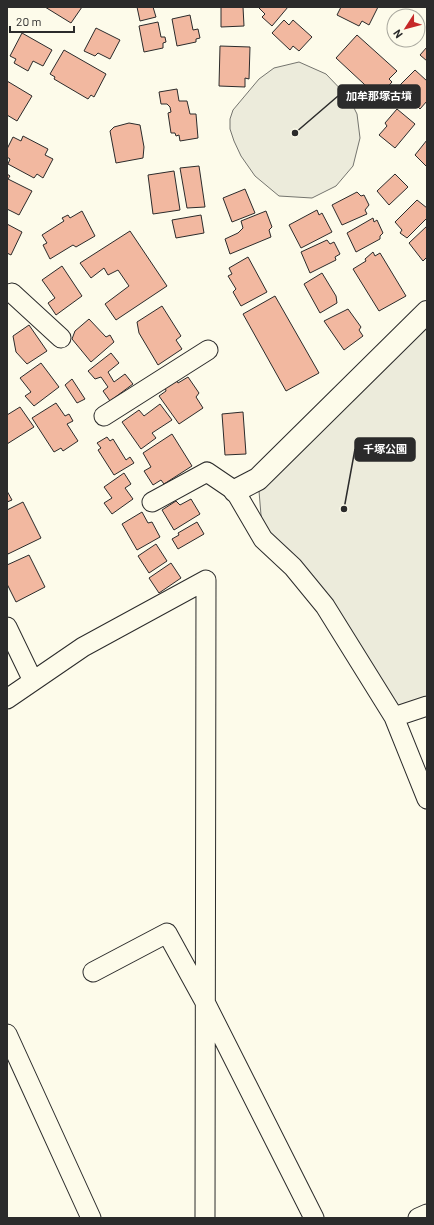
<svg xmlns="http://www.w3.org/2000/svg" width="434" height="1225" viewBox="0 0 434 1225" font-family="Barlow,'Noto Sans JP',sans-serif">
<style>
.green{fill:#ecebdb;stroke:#74746e}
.building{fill:#f2b8a0;stroke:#2b2b2b}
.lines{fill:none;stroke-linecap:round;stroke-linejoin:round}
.minor-casing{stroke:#2b2b2b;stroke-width:21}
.tertiary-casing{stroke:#2b2b2b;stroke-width:24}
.minor{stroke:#fdfbea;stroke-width:19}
.tertiary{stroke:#fdfbea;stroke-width:22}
.leader{fill:none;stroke:#2b2b2b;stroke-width:1.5}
.callout-dot{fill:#2b2b2b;stroke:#fdfbea;stroke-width:1.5}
.callout{fill:#2b2b2b;stroke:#2b2b2b;stroke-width:1.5}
.callout-label{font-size:11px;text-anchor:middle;font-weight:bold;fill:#fff}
</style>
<rect width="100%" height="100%" fill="#fdfbea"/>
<path class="green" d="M299,62L326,74L349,98L357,114L360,138L353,166L336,186L312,198L279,196L255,176L241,156L234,141L230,129V119L233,110L259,79L274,68Z
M427,312V706L394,717L325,606L263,539L258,479Z"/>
<path class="building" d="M45,7H82L71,23Z
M137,7H153L156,17L140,21Z
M221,7H243L244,26L221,27Z
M258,7H288L272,26L262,17L265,14Z
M341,7H378L369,25L362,21L359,26L337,15Z
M190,15L193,30L198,29L200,38L196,39V42L177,46L172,19Z
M284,20L289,25L293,20L312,37L299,51L293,46L290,50L272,33Z
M158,22L161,37H165L166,42L163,43V48L144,52L139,26Z
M96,28L120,40L110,59L98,53L95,56L84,51Z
M22,33L52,50L43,66L33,61L28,71L14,63L16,59L10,56Z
M357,35L397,71L389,79L392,82L378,97L336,58Z
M220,46L250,47L249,79L245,78V87L219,86Z
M427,47V61L420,55Z
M64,50L106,74L94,97L91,95L88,99L54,79L55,77L50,74Z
M415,70L427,81V101L420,109L398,87Z
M7,81L32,96L17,121L7,115Z
M177,89L179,101H187L190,114H196L198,138L180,141L179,135L176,136L175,133H171L168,113L171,112L170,107L167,104H161L159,92Z
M397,109L415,124L395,148L379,135L387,126L385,123Z
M129,123L140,125L144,147L143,158L116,163L110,131L114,127Z
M23,136L48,149L45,155L53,159L43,178L37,174L34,178L8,164L10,159L7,157V149L13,137L21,141Z
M427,140V167L415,155Z
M199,166L205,207L187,208L180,168Z
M174,171L180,210L153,214L148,175Z
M7,174L10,176L8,179L32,191L19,215L7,209Z
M395,174L408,187L389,205L377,191Z
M245,189L255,213L232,222L223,198Z
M357,192L361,196L364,195L369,205L365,210L367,214L342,225L332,205Z
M417,200L427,208V218L407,238L400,233L402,230L395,222Z
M317,210L319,215L322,213L332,232L301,248L289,225Z
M82,211L95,236L76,247L73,245L50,259L43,245L47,243L42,235L64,221L62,218L68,215L70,218Z
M266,211L272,227L269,230L271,237L230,254L225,239L238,233L243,228L241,221Z
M201,215L204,233L176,238L172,220Z
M373,218L374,222L377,220L383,233L380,236V239L356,252L347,233Z
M7,224L22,232L11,255L7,253Z
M427,226V257L423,261L409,243Z
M130,231L167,286L116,320L105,304L129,286L118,270L108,275L104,268L91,278L80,263Z
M327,240L330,244L334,242L340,254L335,257L336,260L310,273L301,252Z
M373,252L375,256L380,253L406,296L379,311L353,269L366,261L365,259Z
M248,257L267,292L241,306L233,292L236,289L228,276L232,274L229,268Z
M62,266L82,296L56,315L48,303L55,298L42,280Z
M322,273L336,296L337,303L320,313L304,284Z
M275,296L319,373L286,391L243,314Z
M162,306L181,336L176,340L182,349L158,365L139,333L137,322Z
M348,309L361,327L359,330L363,336L344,350L324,321Z
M89,319L106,337L110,335L114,342L91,362L72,339L75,331Z
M29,325L47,351L27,364L16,352L13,336Z
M111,353L119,363L108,372L114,382L125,374L133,384L110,401L103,391L108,387L101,377L95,379L88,371Z
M41,363L59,387L34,406L25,396L31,392L20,378Z
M188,377L199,393L196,397L203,408L179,424L159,396L166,391L165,386L176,379L178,383Z
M72,379L85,399L77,403L65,385Z
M56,403L65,416L69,414L73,421L67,424L78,441L63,451L61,448L54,452L32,418Z
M160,404L172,420L152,433L156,438L141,449L122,422L139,410L144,416Z
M20,407L34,427L7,444V415Z
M243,412L246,454L225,455L222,414Z
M172,434L192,466L164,484L161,480L153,485L144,471L151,467L143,453Z
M107,437L110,441L113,439L126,460L130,457L134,463L114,475L98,450L101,448L97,443Z
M124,473L131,484L125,488L133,499L112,514L104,503L112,498L104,487Z
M7,491L12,500L7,502Z
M191,499L200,514L174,530L162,510L176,501L180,505Z
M23,502L41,538L8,554L7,551V510Z
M142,512L148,523L152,522L160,537L137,550L122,524Z
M197,522L204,534L178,549L172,539L179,535L178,533Z
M156,544L167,561L149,573L138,556Z
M29,555L45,587L16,602L7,584V565Z
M171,563L181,578L159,593L149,578Z"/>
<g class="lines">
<g class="minor-casing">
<path id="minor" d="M12,293L61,338
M104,416L208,350
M152,502L207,472L235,491L263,539L293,567L325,606L394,717L427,799
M7,627L33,681
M7,699L83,647L206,580L205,1218
M394,717L427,706
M93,972L167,933L206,1004L314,1218
M7,1034L91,1218
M418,1218L427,1214"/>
</g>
<g class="tertiary-casing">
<path id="tertiary" d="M235,491L258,479L427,312"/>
</g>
<use href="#minor" class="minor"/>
<use href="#tertiary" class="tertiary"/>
</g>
<path class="leader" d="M295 133L338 96M344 509L355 449"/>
<g class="callout-dot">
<circle cx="295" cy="133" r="4"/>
<circle cx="344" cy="509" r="4"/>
</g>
<g class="callout">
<rect x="338" y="85" width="82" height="23" rx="4"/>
<rect x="355" y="438" width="60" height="23" rx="4"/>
</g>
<g class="callout-label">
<text x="379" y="100">加牟那塚古墳</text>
<text x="385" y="453">千塚公園</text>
</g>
<rect width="434" height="1225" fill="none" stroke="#2b2b2b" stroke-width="16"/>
<g transform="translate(406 28) rotate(234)"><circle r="19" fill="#fdfbea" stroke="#a9a89e"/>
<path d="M0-3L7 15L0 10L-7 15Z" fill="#c62828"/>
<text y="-6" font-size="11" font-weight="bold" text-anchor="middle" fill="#2b2b2b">N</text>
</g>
<path d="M10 26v6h64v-6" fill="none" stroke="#2b2b2b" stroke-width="2"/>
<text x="16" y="26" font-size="12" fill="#2b2b2b" stroke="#fdfbea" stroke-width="3" paint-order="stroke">20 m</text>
</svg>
